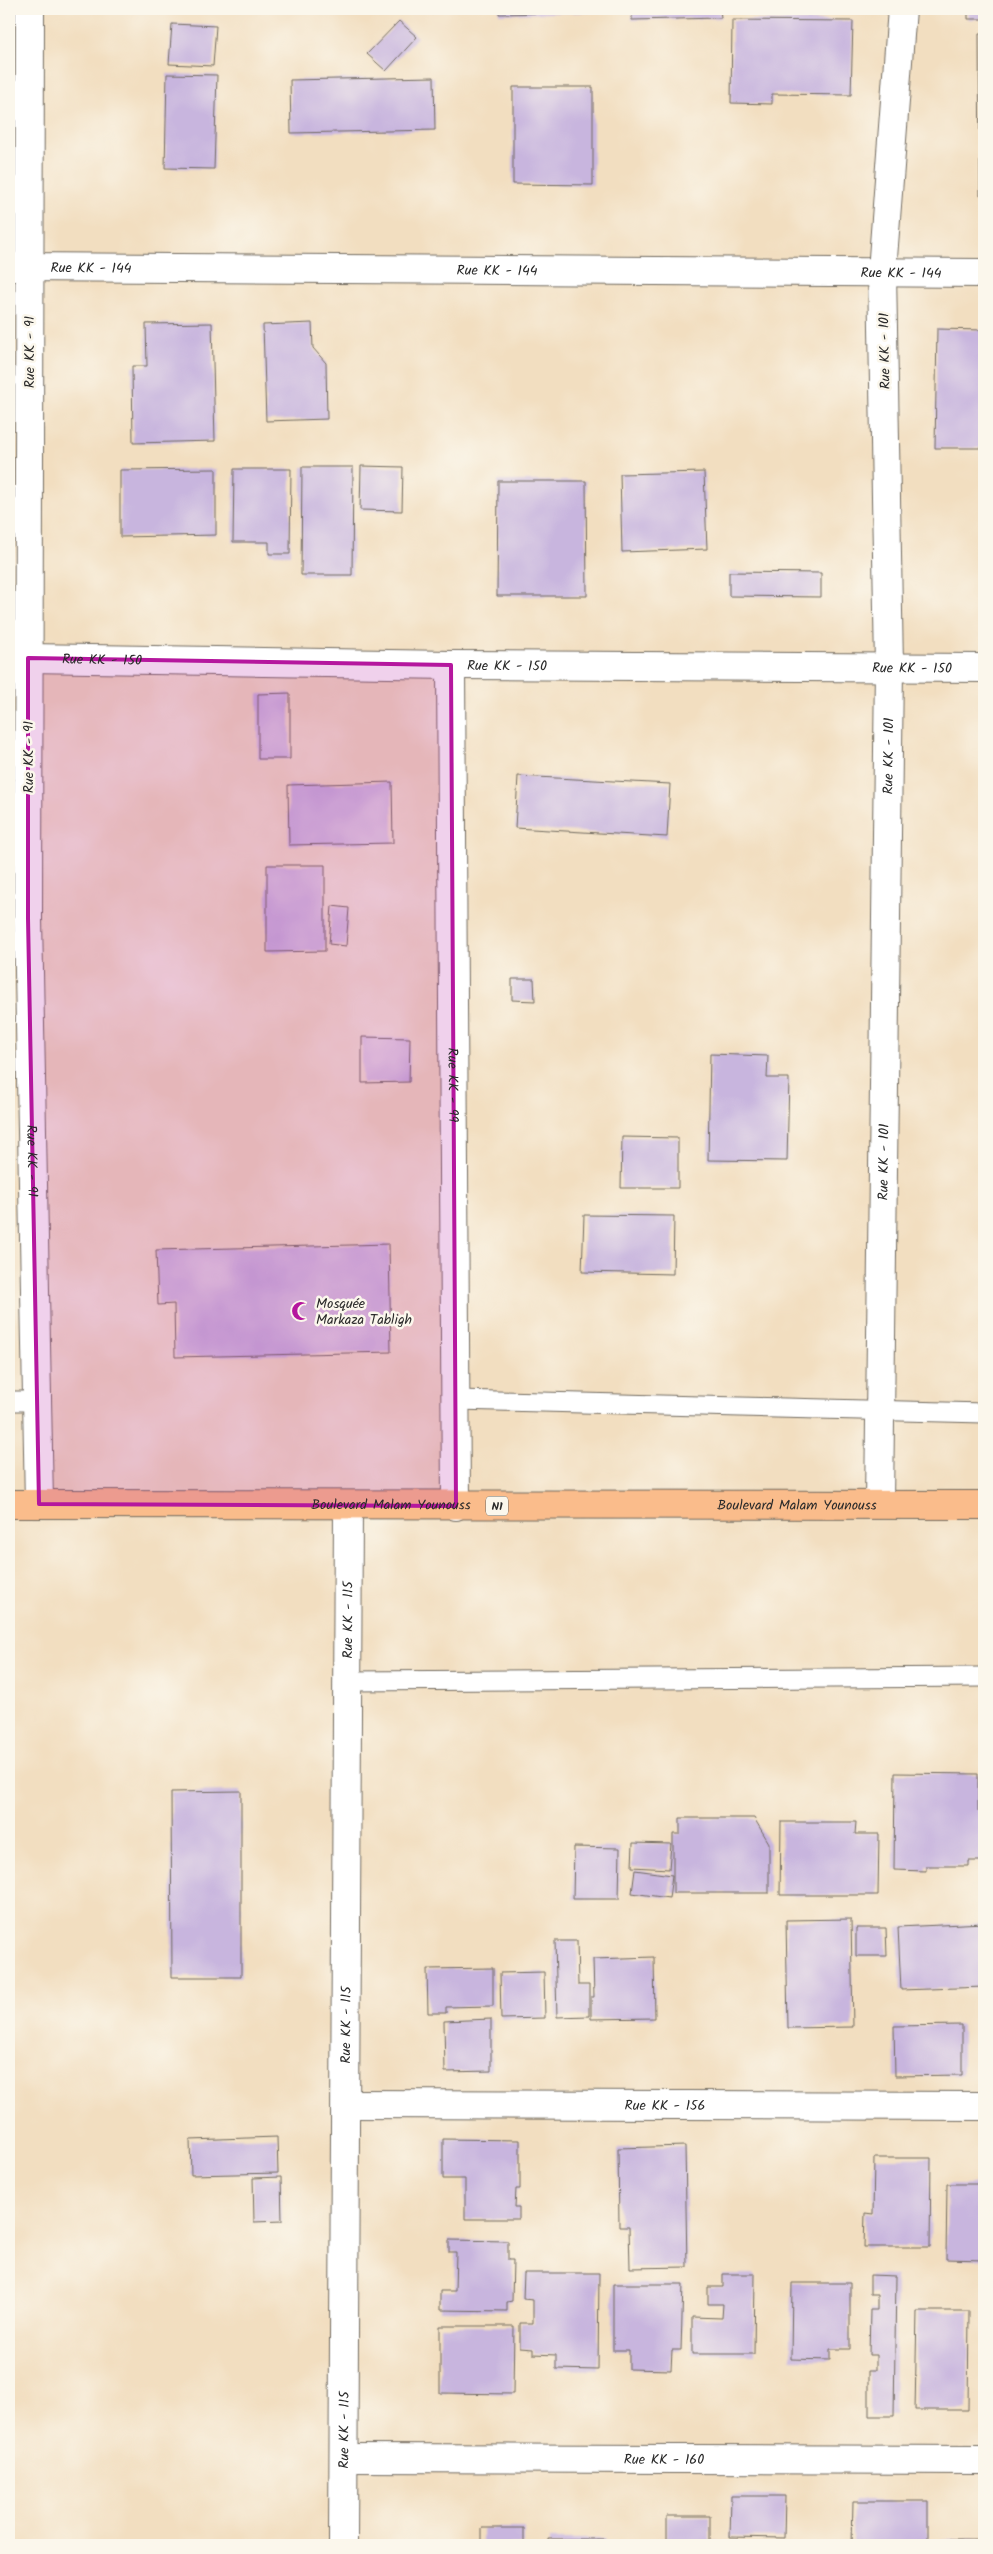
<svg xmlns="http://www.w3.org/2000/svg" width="993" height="2554" viewBox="0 0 993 2554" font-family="Kalam,sans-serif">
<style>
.building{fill:#c8b5de}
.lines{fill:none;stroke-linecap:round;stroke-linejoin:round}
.lane-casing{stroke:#716a5f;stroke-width:21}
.street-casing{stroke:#716a5f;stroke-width:30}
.primary-casing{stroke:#716a5f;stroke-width:30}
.lane{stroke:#fff;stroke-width:19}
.street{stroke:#fff;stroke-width:28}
.primary{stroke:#fabc8b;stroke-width:28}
.marked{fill:#b5179e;fill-opacity:0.2;stroke:#b5179e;stroke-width:4;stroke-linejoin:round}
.labels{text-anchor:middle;stroke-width:5;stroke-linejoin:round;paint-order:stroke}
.shield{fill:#fbf7ec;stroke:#696865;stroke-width:1}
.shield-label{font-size:12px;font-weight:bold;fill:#2b2b2b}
.street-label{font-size:14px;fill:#2b2b2b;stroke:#fbf7ec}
.poi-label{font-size:14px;fill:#2b2b2b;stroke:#fbf7ec;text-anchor:start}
</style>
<rect width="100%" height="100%" fill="#fbf7ec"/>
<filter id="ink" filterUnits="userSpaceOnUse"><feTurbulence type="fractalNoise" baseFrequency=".02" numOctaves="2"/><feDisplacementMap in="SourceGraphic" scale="10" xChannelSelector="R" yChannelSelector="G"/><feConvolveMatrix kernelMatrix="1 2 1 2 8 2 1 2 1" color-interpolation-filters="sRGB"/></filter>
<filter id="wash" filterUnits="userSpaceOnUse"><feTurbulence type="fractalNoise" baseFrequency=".0096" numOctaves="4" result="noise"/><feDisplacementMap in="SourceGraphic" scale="20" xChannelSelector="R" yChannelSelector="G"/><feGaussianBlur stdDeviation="1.12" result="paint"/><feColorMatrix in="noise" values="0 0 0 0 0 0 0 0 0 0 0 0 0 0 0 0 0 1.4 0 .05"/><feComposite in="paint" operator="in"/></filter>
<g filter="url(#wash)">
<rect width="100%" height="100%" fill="#f2dec0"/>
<g id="blocks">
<path class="building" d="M499,9H600V12L499,14Z
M632,9H720L721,18L632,20Z
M968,9H984V19H968Z
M732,20L853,21L851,95L772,94V104L731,103Z
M399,21L417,37L386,71L367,54Z
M172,24L216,26L213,66L169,64Z
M979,34H984V195H980Z
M167,74L217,75L214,169L165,168Z
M434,77L435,130L291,133L290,80Z
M513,87H593V185L513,184Z
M212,323L215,441L133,443L132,366H147L146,324Z
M312,323L313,348L326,363L327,419L266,421L263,325Z
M937,329L984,330V448H935Z
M361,466L403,467L402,511L360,510Z
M302,467H353L352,575H301Z
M216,469V535L120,537V470Z
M234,469H291L290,554H269V542H233Z
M704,472L707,549L622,552L620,474Z
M498,481H586L587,596H497Z
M729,572L821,573V597L729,596Z
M290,693V759H258V694Z
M518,776L670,784L667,837L515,828Z
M392,782L393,843L289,845L288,785Z
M267,865H325V951L267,952Z
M332,906L349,908L346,946L329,944Z
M512,979H534L535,1001L512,1000Z
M362,1037L410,1038L409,1082L362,1083Z
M710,1054L768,1056L767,1078H789L787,1161L708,1160Z
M622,1137L678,1138V1188H621Z
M584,1215L674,1216L673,1274L582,1272Z
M389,1244L391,1352L175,1357L174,1304L158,1305L156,1250Z
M895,1773L978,1774V1811H984V1861H969V1866H926V1871L894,1870Z
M241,1791V1977H172L171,1792Z
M680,1818H754L769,1843V1893H673V1834H680Z
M781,1822H856L855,1834H879L878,1895H780Z
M633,1843L671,1844L669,1869L632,1867Z
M574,1847L620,1848L619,1899H573Z
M635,1870L672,1875L669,1898L632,1893Z
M851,1919L853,2027L788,2028L786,1920Z
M984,1923V1987L901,1990L898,1927Z
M856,1928H886L887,1956H856Z
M555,1941H577L578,1985H589V2016L557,2017Z
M654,1957L655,2018L591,2019V1997H594L593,1959Z
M493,1968V2006L446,2007V2013H428L427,1969Z
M544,1972L545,2018L501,2019L500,1973Z
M491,2019V2071L445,2072L444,2021Z
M962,2025V2075L895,2076L894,2026Z
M277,2137L278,2173L191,2175L190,2140Z
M443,2139L520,2140V2189H516L515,2207H519V2219H465V2179H443Z
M685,2146L687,2267L630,2268L629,2227H619L618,2148Z
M874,2158H931L930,2247H864L865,2213L873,2214Z
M281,2177L282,2221L254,2222L253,2178Z
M947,2184H984V2260L946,2259Z
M449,2240L508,2241V2260H513L512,2301L507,2302V2311L440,2310V2291H455L456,2252H449Z
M524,2273H599L598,2370L556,2369V2355L533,2354V2349L520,2348V2323H533V2300L523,2299Z
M723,2274H755L754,2354H692V2317L722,2318L723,2304H708V2287H723Z
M870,2275L896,2276L894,2416H869V2370H876V2355H869L870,2310H877V2294H870Z
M792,2283H850V2349H830V2360L791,2359Z
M613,2284H683L681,2350H672L671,2370L629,2369V2350H613Z
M917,2311H969L968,2410H915Z
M440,2326H514L513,2394L440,2393Z
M731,2496H785L784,2538L730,2537Z
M853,2501H928V2545H852Z
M667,2516H710V2541H727V2545H624V2541H667Z
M482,2528H524V2545H482Z
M549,2539H605V2545H549Z
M934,2539H980V2545H934Z"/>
</g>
</g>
<g filter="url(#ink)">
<use href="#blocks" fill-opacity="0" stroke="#716a5f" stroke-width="1"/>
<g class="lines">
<g class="lane-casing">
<path id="lane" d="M457,1400L984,1413
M9,1401H37
M348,1681L984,1677"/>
</g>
<g class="street-casing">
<g id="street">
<path id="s1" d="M30,9L28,918L39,1504"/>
<path id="s2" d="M9,267L984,273"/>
<path id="s3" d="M28,658L451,665L984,668"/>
<path id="s4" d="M451,665L456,1506"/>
<path id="s5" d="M879,1504L889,667L882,271L902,9"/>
<path id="s6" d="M346,2104L984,2106"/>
<path id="s7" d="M344,2458L984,2460"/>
<path id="s8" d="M343,2545L348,1506"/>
</g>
</g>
<g class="primary-casing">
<g id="primary">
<path id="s9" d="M9,1504L984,1505"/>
</g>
</g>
<use href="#lane" class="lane"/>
<use href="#street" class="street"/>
<use href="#primary" class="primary"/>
</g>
</g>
<path class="marked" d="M28,658L451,665L456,1506L39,1504L28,918Z"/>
<defs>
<g id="mosque-bare" transform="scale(1.5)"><path d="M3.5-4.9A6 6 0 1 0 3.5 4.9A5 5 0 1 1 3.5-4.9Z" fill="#b5179e" stroke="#fbf7ec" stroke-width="2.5" paint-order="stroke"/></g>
</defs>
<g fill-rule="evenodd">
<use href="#mosque-bare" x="301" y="1311"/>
</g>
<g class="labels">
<rect class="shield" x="486" y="1496.5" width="22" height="19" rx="4"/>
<g class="shield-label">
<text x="497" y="1510">N1</text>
</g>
<g class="street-label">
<text dy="5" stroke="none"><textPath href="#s2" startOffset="82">Rue KK - 144</textPath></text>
<text dy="5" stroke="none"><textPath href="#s2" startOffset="488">Rue KK - 144</textPath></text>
<text dy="5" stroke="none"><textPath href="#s2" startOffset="892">Rue KK - 144</textPath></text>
<text transform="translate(884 351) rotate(-91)" y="5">Rue KK - 101</text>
<text transform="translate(29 352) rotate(-90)" y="5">Rue KK - 91</text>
<text dy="5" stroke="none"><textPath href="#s3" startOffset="74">Rue KK - 150</textPath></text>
<text dy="5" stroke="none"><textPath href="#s3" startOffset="479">Rue KK - 150</textPath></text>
<text dy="5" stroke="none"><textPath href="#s3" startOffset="884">Rue KK - 150</textPath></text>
<text dy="5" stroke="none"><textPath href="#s5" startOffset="748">Rue KK - 101</textPath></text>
<text transform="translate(28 757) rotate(-90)" y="5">Rue KK - 91</text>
<text dy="5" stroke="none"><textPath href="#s4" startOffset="420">Rue KK - 99</textPath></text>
<text dy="5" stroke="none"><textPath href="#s1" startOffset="1152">Rue KK - 91</textPath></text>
<text dy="5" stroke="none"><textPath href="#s5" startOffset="342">Rue KK - 101</textPath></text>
<text dy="5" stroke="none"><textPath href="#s9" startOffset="788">Boulevard Malam Younouss</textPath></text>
<text dy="5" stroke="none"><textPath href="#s9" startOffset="382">Boulevard Malam Younouss</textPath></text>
<text dy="5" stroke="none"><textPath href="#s8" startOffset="925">Rue KK - 115</textPath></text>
<text dy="5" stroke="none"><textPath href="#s8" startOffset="520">Rue KK - 115</textPath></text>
<text dy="5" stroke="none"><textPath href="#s6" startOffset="319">Rue KK - 156</textPath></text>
<text dy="5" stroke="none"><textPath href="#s8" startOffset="115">Rue KK - 115</textPath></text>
<text dy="5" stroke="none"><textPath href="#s7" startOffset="320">Rue KK - 160</textPath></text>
</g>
<g class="poi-label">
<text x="316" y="1308">Mosquée<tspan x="316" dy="16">Markaza Tabligh</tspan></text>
</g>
</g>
<rect width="993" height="2554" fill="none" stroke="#fbf7ec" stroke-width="30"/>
</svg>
